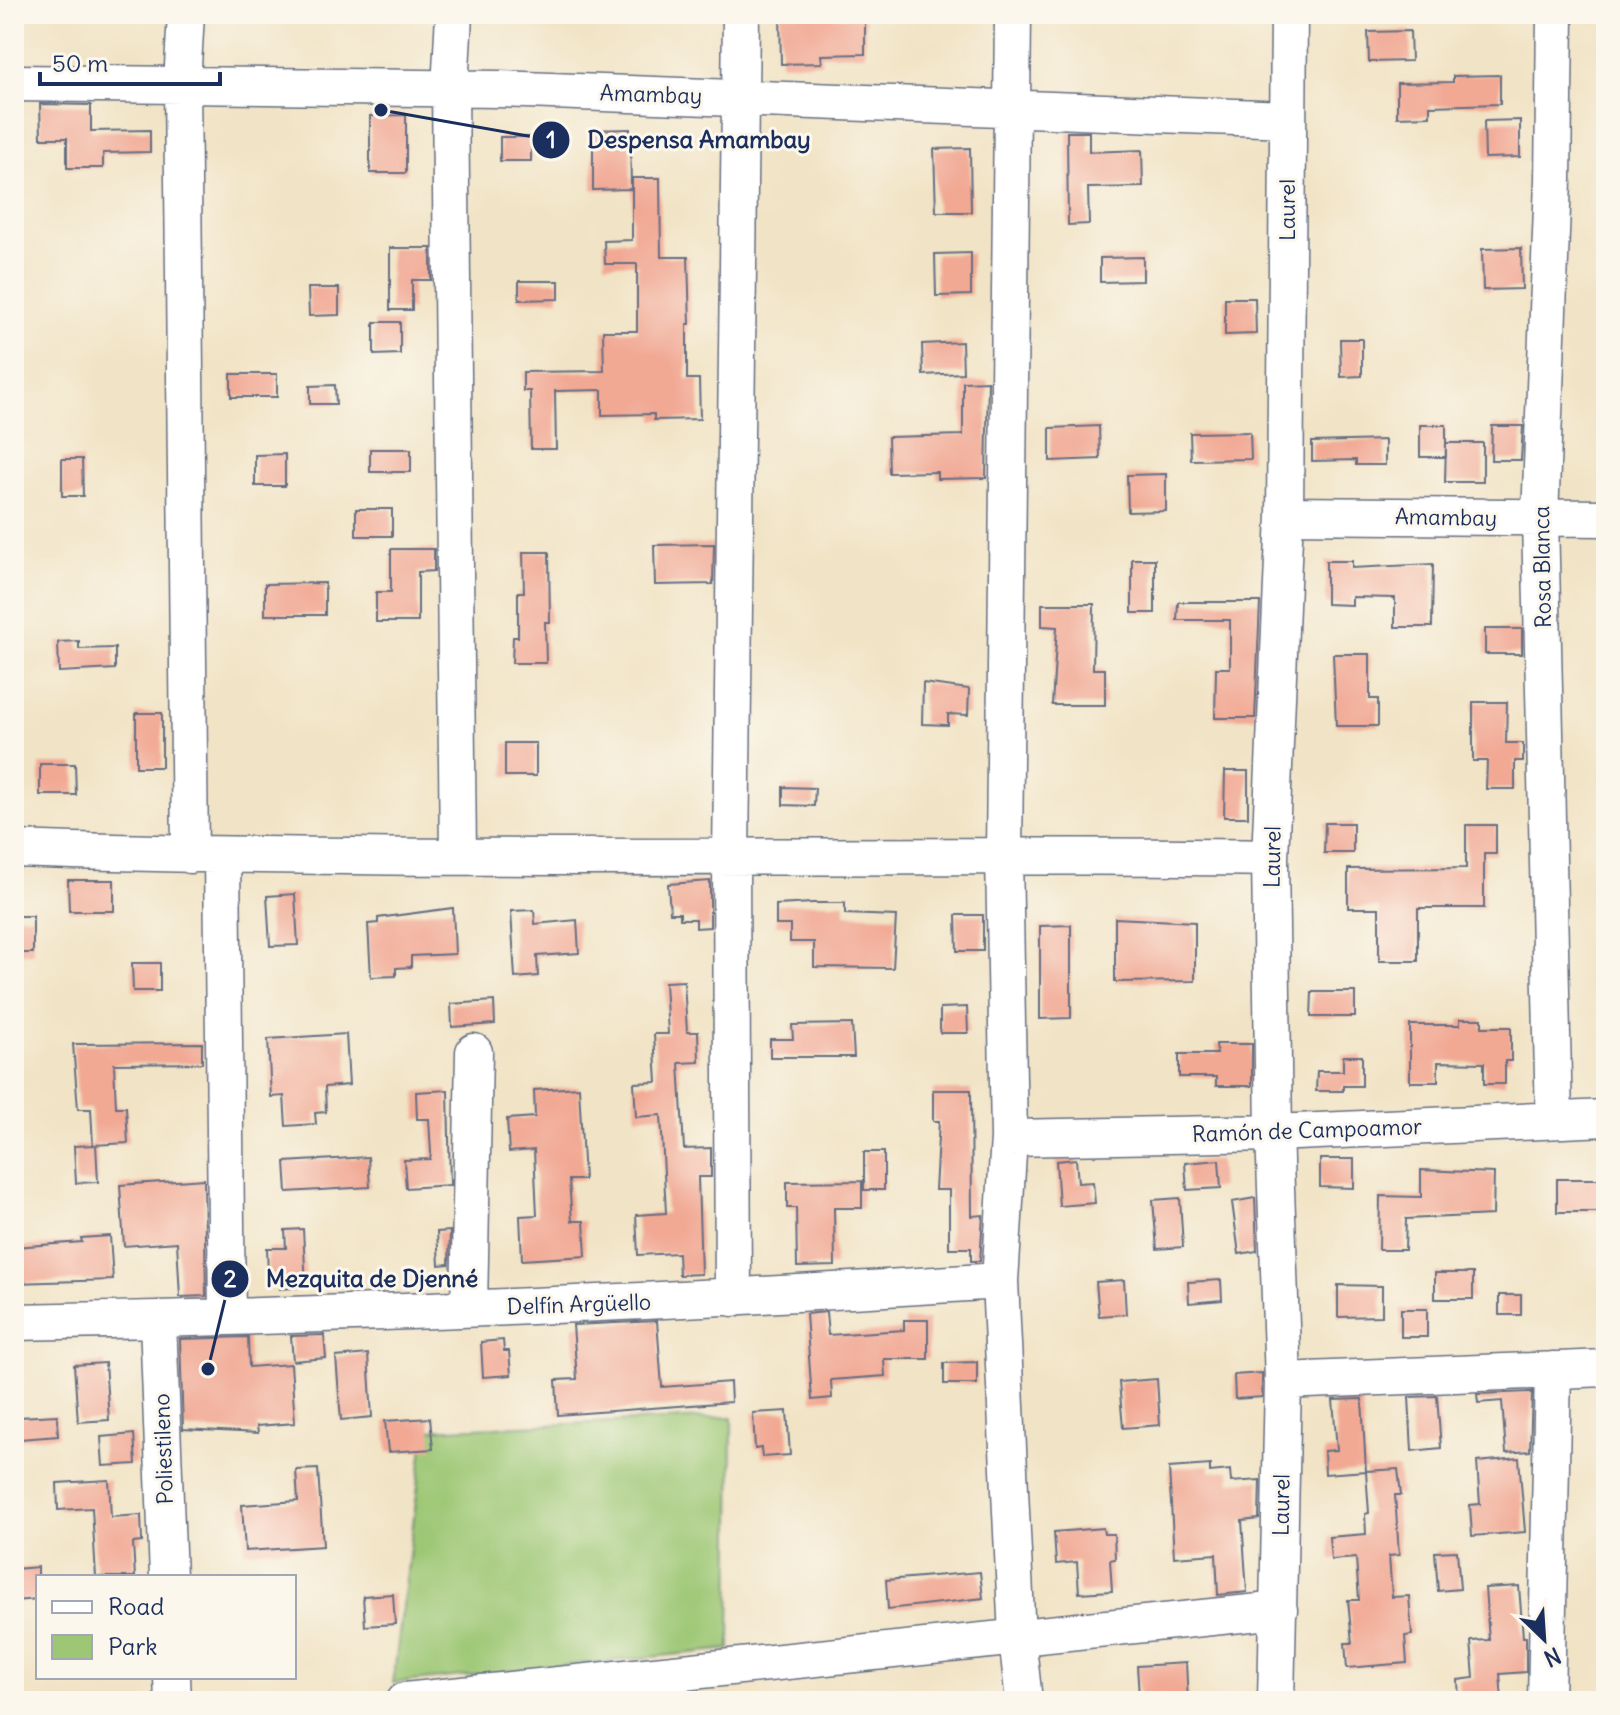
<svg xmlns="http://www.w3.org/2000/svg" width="1620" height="1715" viewBox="0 0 1620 1715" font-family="Delius,sans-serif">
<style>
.green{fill:#9dc774;stroke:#5c7b69;stroke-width:2}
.building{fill:#f1a994}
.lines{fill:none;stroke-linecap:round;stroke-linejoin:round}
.minor-casing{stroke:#666e82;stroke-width:39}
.minor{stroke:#fff;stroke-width:36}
.labels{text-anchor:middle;stroke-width:6;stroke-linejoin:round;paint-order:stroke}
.street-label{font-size:22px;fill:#1b2f5e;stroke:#fbf7ec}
.leader{fill:none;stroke:#1b2f5e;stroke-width:3}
.callout-dot{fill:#1b2f5e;stroke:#fbf7ec;stroke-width:3}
.mark-label{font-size:24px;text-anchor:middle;font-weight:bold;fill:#fff}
.callout-label{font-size:24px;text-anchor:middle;font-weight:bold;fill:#1b2f5e;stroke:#fbf7ec;stroke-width:6;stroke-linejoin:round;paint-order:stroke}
</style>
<rect width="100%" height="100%" fill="#fbf7ec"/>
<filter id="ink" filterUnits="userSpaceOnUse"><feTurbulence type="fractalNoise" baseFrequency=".0125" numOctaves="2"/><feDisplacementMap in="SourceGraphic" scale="16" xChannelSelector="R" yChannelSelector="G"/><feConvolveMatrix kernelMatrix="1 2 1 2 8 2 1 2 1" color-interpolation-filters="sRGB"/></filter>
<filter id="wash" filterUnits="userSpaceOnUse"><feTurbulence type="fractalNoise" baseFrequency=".006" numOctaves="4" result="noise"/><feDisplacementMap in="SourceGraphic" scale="32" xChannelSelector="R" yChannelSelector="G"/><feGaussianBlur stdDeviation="1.8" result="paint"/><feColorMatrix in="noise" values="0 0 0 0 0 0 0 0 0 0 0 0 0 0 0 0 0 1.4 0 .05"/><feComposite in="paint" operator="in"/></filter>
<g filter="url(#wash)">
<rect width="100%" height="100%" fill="#f1e3c5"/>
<path class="green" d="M732,1417L730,1649L393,1683L425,1430Z"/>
<g id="blocks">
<path class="building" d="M780,14L865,18V54L821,55L822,63L781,64Z
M1410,31L1411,61L1369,62L1368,32Z
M1500,75V104L1430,106V116L1397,117V83L1453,82V76Z
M40,104L91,105V131L150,130V152L103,153V168H67V138H41Z
M406,115V173H370V116Z
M1520,120V157L1485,158L1484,121Z
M630,129L631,189L593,190V130Z
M1067,132H1089V152L1142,150L1143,187L1088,188L1089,224L1068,225Z
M500,137H531V161H500Z
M970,148L971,212H936L934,149Z
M632,178H660L661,257H688L690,324H687V379H699L700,419L654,420V414L602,415V390L555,391L556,449H531L530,391H523V372L604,371L603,331H637V264H605L604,241L632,240Z
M390,248H431V280H412V310H390Z
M1521,248L1522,289L1483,290L1482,249Z
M971,253V295L936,296L935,254Z
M1143,257V281L1100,282V258Z
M519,281H559V299L519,300Z
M308,288H339V315L309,316Z
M1225,298H1255L1256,334L1225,335Z
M374,322H400V354L374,355Z
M1340,339H1362V376L1341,377Z
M962,342L963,373L923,375L922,344Z
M231,374H277V397H231Z
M988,381L986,478L937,479V472L889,473L888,437L963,435V382Z
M335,385L336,404H310V386Z
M1420,425H1446V457H1420Z
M1099,426L1100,459L1050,461V428Z
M1492,426H1523L1521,460H1491Z
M1250,432L1251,459L1191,460L1190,433Z
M1385,440V465H1356V460L1312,461V442Z
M1446,443H1483V482H1445Z
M370,449H411V472H370Z
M285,454V486H255V455Z
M62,459H82L83,496H62Z
M1166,474V511L1128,512L1127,475Z
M356,509H392V536H356Z
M714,544L713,584L655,585L654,545Z
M391,549H434V571L418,572V622H376V592H391Z
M523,552H549L550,622H545L546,663H512L513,637H518V592H524Z
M1132,559H1155V613H1132Z
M1326,561H1352V568L1433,564L1432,627H1395V598L1352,597V605L1326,604Z
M325,583V615H265V584Z
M1178,602H1260L1255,718H1215L1216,668H1230V620H1177Z
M1042,604H1094L1093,669H1105V705H1052L1057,627L1042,626Z
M1485,629H1522V654H1485Z
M79,641V649L115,648V669L59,672L58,642Z
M1333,654H1370V699H1378V726H1336Z
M923,683L969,689L968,715L948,714V725L922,724Z
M1473,702H1507L1506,743H1523V761H1515V789H1486L1487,761H1473Z
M136,713H162V767H136Z
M505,743H536V776H505Z
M40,764H75L76,795H40Z
M1225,771H1248V817H1224Z
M783,787L815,788L814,806L783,805Z
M1325,823H1353V853H1324Z
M1466,825H1496V854H1484V908H1418V961H1379V908H1348V869L1466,868Z
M68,880H114V911H69Z
M710,881V927L696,928V919H680V913H670L668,884Z
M295,894L298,945L270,946L267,896Z
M813,903H845V914L896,916L893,968L814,967V942H790V925H776V905Z
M453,908L455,954L411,956V967L396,968V976L371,977L368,924L378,923V918Z
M534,910L535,924L577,920L579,953L537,956L538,976L515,978L511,911Z
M956,915H983V951H957Z
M14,916H33V953H14Z
M1115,918L1195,922V981L1115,982Z
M1071,925V1018L1040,1019V926Z
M132,963H160V991H133Z
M684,981L687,1032H698L699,1062L679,1063L684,1149L711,1148V1177H698L701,1274L679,1275L678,1253L638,1255L636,1215L666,1213L661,1115L636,1117L634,1083L657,1082L654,1034H668L665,982Z
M1312,992H1355V1017H1311Z
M494,1001L495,1024L452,1027L451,1004Z
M967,1007L968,1033H940V1008Z
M1460,1019H1482V1027H1511V1061H1505V1084H1484V1063L1438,1062V1082H1410V1025H1460Z
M852,1024L854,1057H770V1039H793L792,1025Z
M346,1034L349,1085L325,1087L326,1112L315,1113L316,1124L286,1126L284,1096L271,1097L268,1039Z
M202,1043V1063L114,1064L116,1107H126L128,1143L93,1145L91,1109H78L73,1044Z
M1216,1044H1252V1086H1216V1077H1179V1054H1217Z
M1343,1056H1362V1086H1343V1091H1316L1317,1071H1343Z
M579,1087L584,1180H569L572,1221H584L586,1256L522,1260L520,1216L537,1215L534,1150L509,1152L507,1119L535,1117L534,1090Z
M448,1090L450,1185L406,1188L404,1160L430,1159L431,1153L429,1119H417L416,1092Z
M933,1090H971L972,1216L983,1215L980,1261H971V1248H949V1190H935L939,1121H933Z
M96,1145L98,1182L76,1183L74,1146Z
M864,1152H884V1190H864Z
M368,1157L370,1187L287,1192L285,1162Z
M1076,1159L1078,1183L1093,1182L1095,1203L1059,1206L1056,1161Z
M1320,1159H1354V1188L1320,1187Z
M1219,1160L1221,1188L1187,1190L1185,1163Z
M1421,1170L1494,1173L1493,1215L1406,1219L1405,1250H1379L1380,1196L1421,1197Z
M204,1179L206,1296L180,1297L177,1242L124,1246L120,1185Z
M1557,1179H1606V1212H1557Z
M862,1181V1208H834L835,1266L797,1267L796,1208H787V1182Z
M1180,1198L1183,1247L1157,1249L1153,1200Z
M1255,1198L1257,1251L1239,1254L1232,1202Z
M303,1229L306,1287L280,1289V1274L268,1275L267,1248H286L285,1230Z
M450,1231L449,1264L439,1265L437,1232Z
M110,1236L113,1280L14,1283V1247L82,1242L81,1238Z
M1435,1273H1473V1299H1435Z
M1124,1280L1126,1314L1099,1316L1096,1282Z
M1221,1280L1222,1300L1189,1303L1188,1282Z
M1338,1285L1382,1286V1316L1338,1317Z
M1499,1295H1521V1315H1499Z
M1401,1309H1427V1337H1401Z
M826,1312L828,1335L904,1330V1320H928V1359H884L885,1376L831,1380L832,1398L812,1400L806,1314Z
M657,1321L662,1387L730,1382L731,1402L558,1415L556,1380L577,1379L573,1325Z
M324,1335L326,1358L293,1361L291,1336Z
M248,1337L249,1367L291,1364L295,1423L257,1426L258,1433L183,1429L180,1339Z
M503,1340L504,1351H509L511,1375L483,1377L481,1342Z
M368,1354L372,1417L341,1420L336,1357Z
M977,1362V1384H944V1363Z
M105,1363L109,1420L78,1422L74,1365Z
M1262,1373V1397L1235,1399L1234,1375Z
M1157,1379L1160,1425L1123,1428L1119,1382Z
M1532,1392L1530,1451L1506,1453L1502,1401L1478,1403L1477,1394Z
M1437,1396L1441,1448L1412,1451L1409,1397Z
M1362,1399L1366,1471L1325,1474L1324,1451L1337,1450L1333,1400Z
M787,1411L790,1455L762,1457L761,1448L755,1449L753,1413Z
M57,1415L58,1436L20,1439L19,1417Z
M430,1418L433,1449L388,1452L385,1421Z
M134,1434L136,1464L103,1466L101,1437Z
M1519,1458L1525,1532L1472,1536L1470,1505L1480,1504L1477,1462Z
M1210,1465V1472L1230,1470L1231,1482L1260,1480L1259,1519L1242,1521L1247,1592L1218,1595L1216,1554L1174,1557L1169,1468Z
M318,1469L323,1546L245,1551L242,1505L298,1501L296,1470Z
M1398,1469L1401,1495H1395L1399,1555L1389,1556L1392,1597L1409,1596L1412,1635L1405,1636L1407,1663L1347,1668L1345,1643H1352L1348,1600H1359L1356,1558L1331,1560L1329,1537L1366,1534L1365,1514L1369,1513L1366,1471Z
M109,1480L111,1517L141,1515L142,1542L133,1543L135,1577H96L92,1508L58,1510L57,1483Z
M1103,1528L1104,1534H1114L1115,1559L1110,1560L1112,1591L1079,1593L1077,1562L1056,1564L1054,1532Z
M1457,1551L1460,1589L1438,1591L1435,1552Z
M38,1567V1599L14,1601V1569Z
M980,1572L983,1598L888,1609L886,1580Z
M1519,1586L1523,1637H1526V1672L1500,1674L1502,1701H1459L1458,1680L1474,1678L1471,1641L1489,1640L1485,1588Z
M393,1594L395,1624L365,1626L363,1596Z
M1186,1663L1188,1701H1166V1695L1139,1696L1137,1666Z"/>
</g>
</g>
<g filter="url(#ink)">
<use href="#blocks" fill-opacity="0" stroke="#666e82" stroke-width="2"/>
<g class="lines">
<g class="minor-casing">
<path id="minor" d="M186,14L182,83L190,855
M454,14L450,89L458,856
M1013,14L1004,854L1009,1138L1000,1281L1017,1637L1024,1701
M14,83L498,89L1288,119
M1285,515L1606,518
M14,849C433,864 852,852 1270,858
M222,856L227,1317
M1554,1120L1540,518L1553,181L1555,14
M1009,1138L1274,1133L1606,1118
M733,1298L731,859L741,14
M469,1308L474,1052
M158,1321L168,1577
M14,1322C343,1316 672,1302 1000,1281
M1283,1381L1606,1368
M172,1677L173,1701
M405,1701L1279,1610
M1276,1701L1283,1381L1274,1133L1270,858L1285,515L1289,14
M1546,1701L1553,1370"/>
</g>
<use href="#minor" class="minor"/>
</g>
</g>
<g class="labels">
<g class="street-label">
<text transform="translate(651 94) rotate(2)" y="8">Amambay</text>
<text transform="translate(1287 210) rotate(-90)" y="8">Laurel</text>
<text transform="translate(1446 517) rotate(1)" y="8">Amambay</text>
<text transform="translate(1542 567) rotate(-91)" y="8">Rosa Blanca</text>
<text transform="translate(1272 857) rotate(-89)" y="8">Laurel</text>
<text transform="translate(1307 1130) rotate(-2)" y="8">Ramón de Campoamor</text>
<text transform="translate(579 1304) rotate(-2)" y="8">Delfín Argüello</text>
<text transform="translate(163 1449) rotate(-92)" y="8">Poliestileno</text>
<text transform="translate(1281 1505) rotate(-89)" y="8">Laurel</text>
</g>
</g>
<path class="leader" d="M381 110L551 140M208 1369L230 1279"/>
<g class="callout-dot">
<circle cx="381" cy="110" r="8"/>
<circle cx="208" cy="1369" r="8"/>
<circle cx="551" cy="140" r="20"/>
<circle cx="230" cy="1279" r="20"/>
</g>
<g class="mark-label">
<text x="551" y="148">1</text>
<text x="230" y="1287">2</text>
</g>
<g class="callout-label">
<text x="699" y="148">Despensa Amambay</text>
<text x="372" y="1287">Mezquita de Djenné</text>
</g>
<rect width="1620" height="1715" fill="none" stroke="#fbf7ec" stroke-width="48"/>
<rect x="36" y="1575" width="260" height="104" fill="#fbf7ec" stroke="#a1a7b3" stroke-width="2"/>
<rect x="52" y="1601" width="40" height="12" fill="#ffffff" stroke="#a1a7b3" stroke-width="2"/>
<text x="108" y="1615" font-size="24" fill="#1b2f5e">Road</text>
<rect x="52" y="1635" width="40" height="24" fill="#9dc774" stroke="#a1a7b3" stroke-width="2"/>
<text x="108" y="1655" font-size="24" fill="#1b2f5e">Park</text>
<g transform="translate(1544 1639) rotate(155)" stroke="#fbf7ec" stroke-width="6" paint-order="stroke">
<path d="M0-6L14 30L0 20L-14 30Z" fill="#1b2f5e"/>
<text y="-12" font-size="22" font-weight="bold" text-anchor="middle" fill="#1b2f5e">N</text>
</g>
<path d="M40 72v12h180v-12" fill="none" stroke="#1b2f5e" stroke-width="4"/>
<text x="52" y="72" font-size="24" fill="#1b2f5e" stroke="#fbf7ec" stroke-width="6" paint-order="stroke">50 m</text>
</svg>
